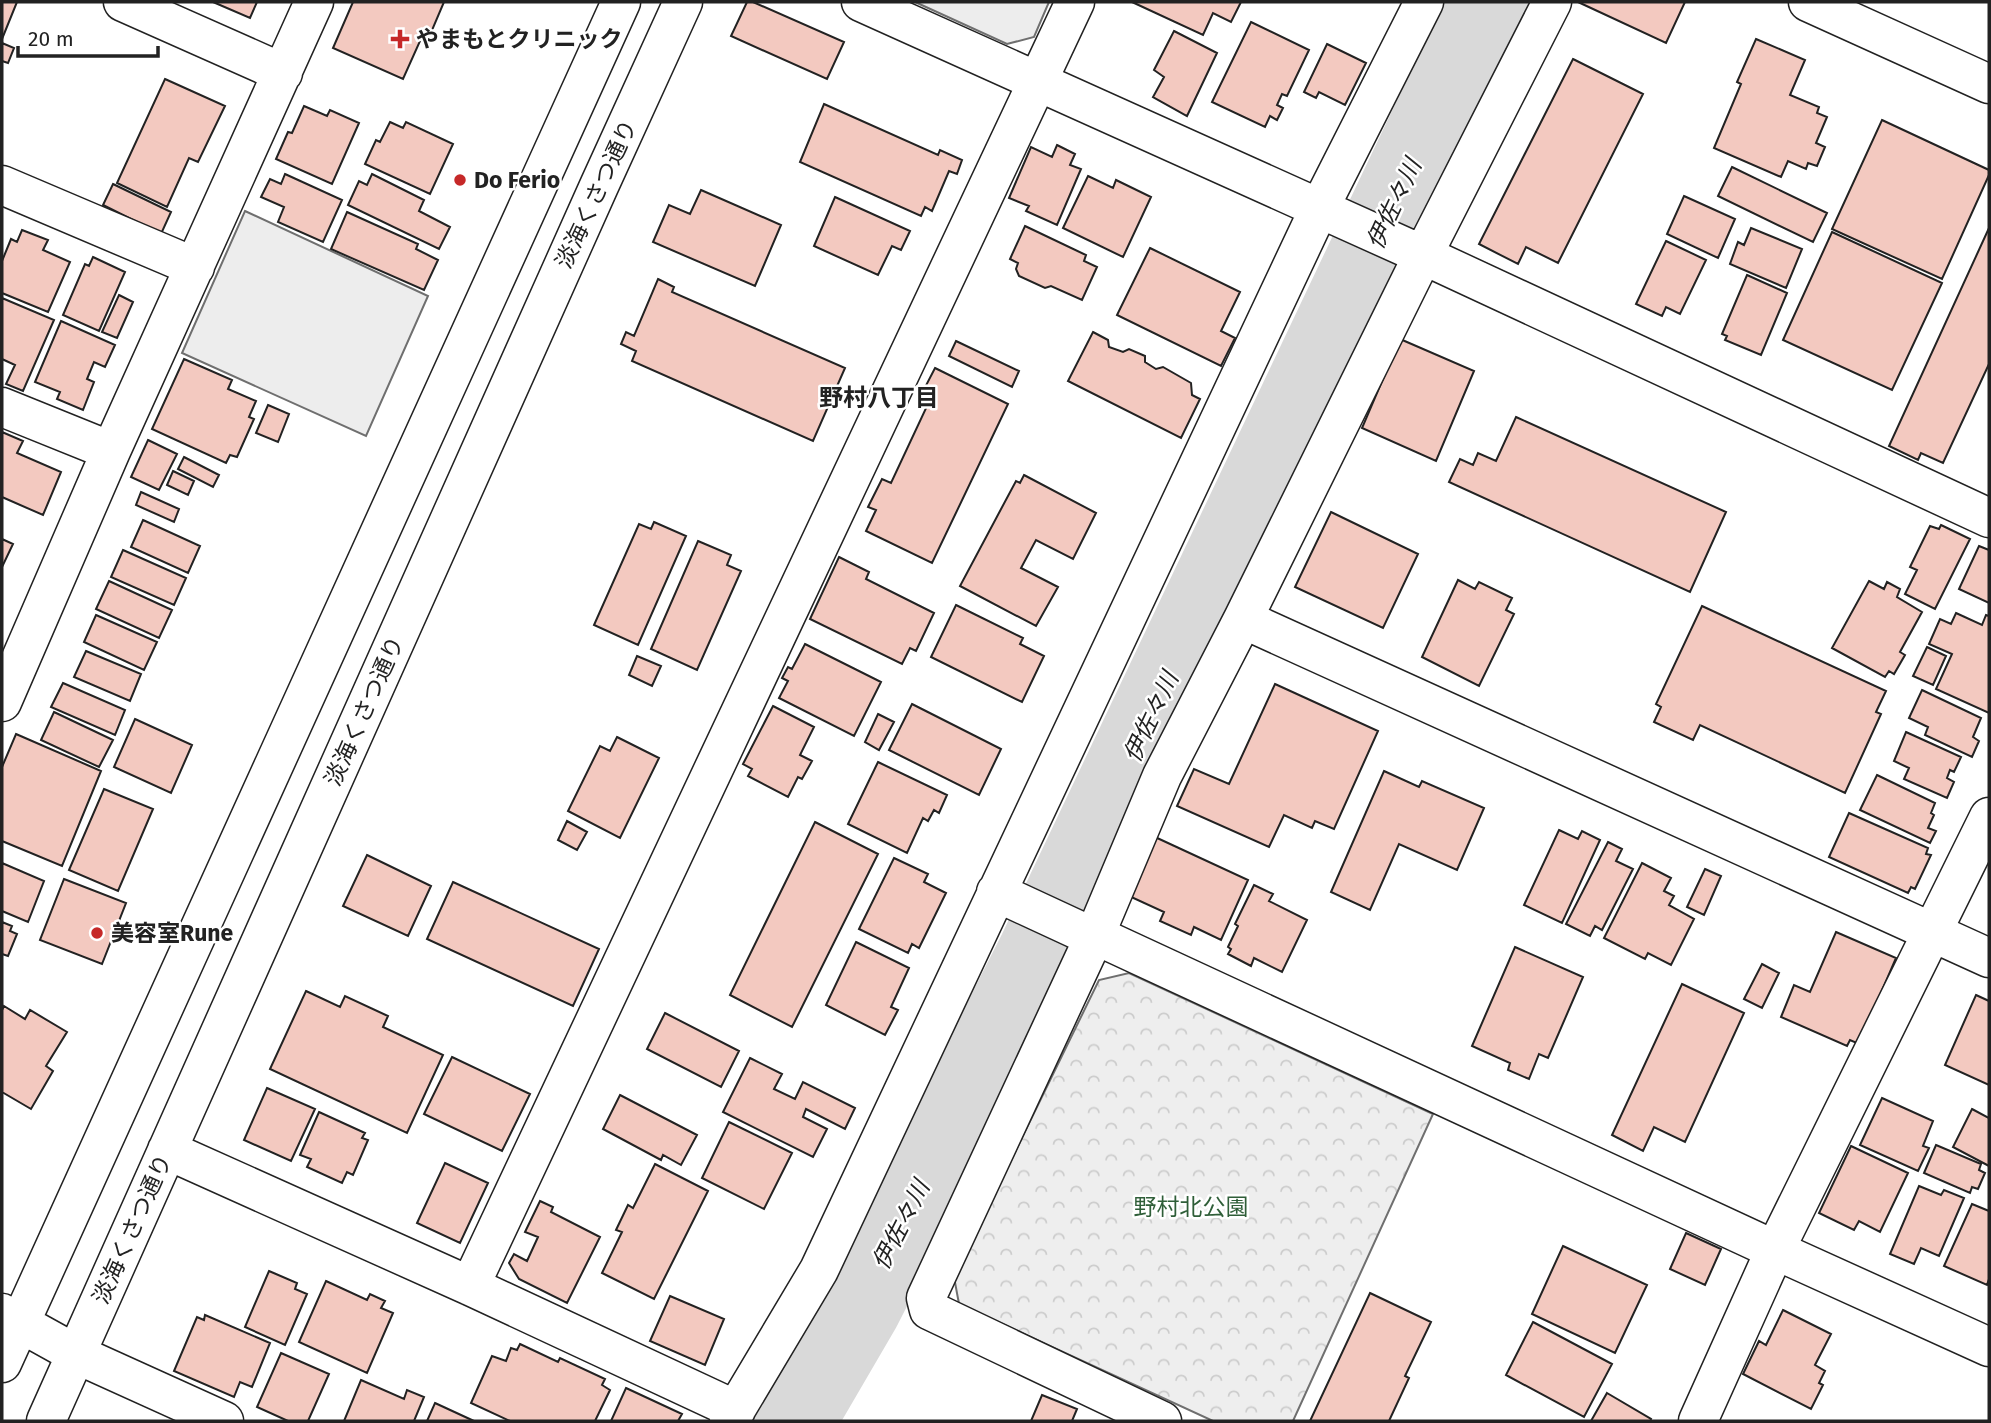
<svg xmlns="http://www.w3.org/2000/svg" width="1991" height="1423" viewBox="0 0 1991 1423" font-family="'Fira Sans','Noto Sans JP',sans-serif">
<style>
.park{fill:url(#park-crowns);stroke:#6f6f6f;stroke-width:2}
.parking{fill:#ededed;stroke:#6f6f6f;stroke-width:2}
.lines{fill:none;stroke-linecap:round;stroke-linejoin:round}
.river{stroke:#d9d9d9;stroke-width:84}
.building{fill:#f3c9c0;stroke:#222;stroke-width:2}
.minor-casing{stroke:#222;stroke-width:41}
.minor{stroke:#fff;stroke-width:38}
.poi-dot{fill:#c62828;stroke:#fff;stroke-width:2.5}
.labels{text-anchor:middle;stroke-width:5;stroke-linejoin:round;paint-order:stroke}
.poi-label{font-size:23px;font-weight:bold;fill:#222;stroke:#fff;text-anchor:start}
.street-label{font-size:23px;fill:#222;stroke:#fff}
.park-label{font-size:23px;fill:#2f5e38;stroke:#fff}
.water-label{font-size:24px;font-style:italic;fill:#222;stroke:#fff}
.neighbourhood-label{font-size:24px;font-weight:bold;fill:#222;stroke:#fff}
</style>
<defs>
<pattern id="park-crowns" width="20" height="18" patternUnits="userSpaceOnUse" patternTransform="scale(1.75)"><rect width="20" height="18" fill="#eee"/><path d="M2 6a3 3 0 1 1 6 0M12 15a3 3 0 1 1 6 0" fill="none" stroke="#ccc"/></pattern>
</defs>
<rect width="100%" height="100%" fill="#fff"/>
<path class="park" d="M1129,973L1433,1114L1293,1421H1213L959,1304L954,1277L1099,980Z"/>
<path class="parking" d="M915,2H1049L1034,37L1007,44Z
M245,211L428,296L366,436L182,353Z"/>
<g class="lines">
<path class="river" d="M793,1421L860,1306L1040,952L1490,2"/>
</g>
<path class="building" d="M2,2H17L2,39Z
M213,2H257L250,18Z
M353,2H444L430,35L424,32L403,79L333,48Z
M747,2H753L844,42L827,79L731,36Z
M1132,2H1241L1231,22L1213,13L1203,35Z
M1578,2H1685L1666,43Z
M1251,22L1309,50L1287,96L1282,94L1277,105L1283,108L1277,120L1270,116L1265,127L1212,102Z
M1174,31L1217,53L1187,116L1153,97L1164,77L1154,70Z
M1756,39L1805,60L1790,95L1819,107L1817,113L1827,117L1816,143L1825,147L1817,166L1808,163L1806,169L1788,161L1781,177L1714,148L1741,84L1737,82Z
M2,43L14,48L8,63L2,61Z
M1327,44L1366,63L1345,105L1319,92L1316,98L1304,92Z
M1573,59L1643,94L1558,263L1526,247L1518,264L1479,244Z
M165,79L225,106L198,162L189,158L167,207L117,183Z
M824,104L938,155L940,150L962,160L957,174L949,171L932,211L925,207L921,216L800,162Z
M304,106L327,116L330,110L359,123L332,184L276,159L288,132L292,133Z
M1882,120L1989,170V175L1942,279L1832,229Z
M390,122L403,128L406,122L453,144L430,194L365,164L376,140L380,142Z
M1057,145L1075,154L1070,165L1081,169L1057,225L1026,211L1029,206L1009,198L1031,147L1052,157Z
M1732,167L1827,213L1813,242L1718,196Z
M285,174L342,200L323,242L278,222L284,207L261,197L270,179L281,184Z
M372,174L424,200L419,211L450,227L439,249L348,205L359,181L367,185Z
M1088,176L1113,188L1116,180L1151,197L1123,257L1063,228Z
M113,184L171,212L161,234L103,205Z
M701,190L781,225L755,286L653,242L669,205L690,214Z
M1684,196L1735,219L1718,258L1667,234Z
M835,197L910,231L901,250L892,246L878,275L814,246Z
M347,212L418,244L416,249L438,260L424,290L331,249Z
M1025,226L1086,255L1084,261L1097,267L1082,300L1051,286L1045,288L1019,276L1016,269L1018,263L1010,259Z
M1751,228L1802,249L1786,288L1730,264L1738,242L1744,245Z
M1989,228V364L1943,463L1921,453L1918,460L1889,446Z
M22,230L48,240L43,250L70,262L48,312L2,293V261L11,239L17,242Z
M1832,232L1942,283L1892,390L1783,340Z
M1666,241L1706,260L1680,314L1666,307L1662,316L1636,304Z
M1150,248L1240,292L1221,331L1235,338L1221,366L1117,315Z
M93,257L125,272L99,331L63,315L85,264L89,266Z
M1747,275L1787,293L1761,355L1725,340L1727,336L1722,334Z
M658,279L674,287L672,292L845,368L813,441L632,361L636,351L621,344L626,332L634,336Z
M119,295L133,302L117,338L102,332Z
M2,298L54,320L23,391L6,384L15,365L2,359Z
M61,321L115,345L105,367L94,362L87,379L94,382L83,410L57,399L60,392L35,382Z
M1093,332L1108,340L1109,347L1123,352L1129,349L1145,356V362L1156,369L1163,367L1191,383L1192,395L1200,399L1181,438L1068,381Z
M1400,339L1474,371L1436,461L1362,428Z
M956,341L1019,371L1012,387L949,356Z
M184,359L232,380L228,389L256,401L249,417L254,419L237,457L230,455L226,463L152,429Z
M935,368L1008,404L932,563L866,531L876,510L868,507L882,479L891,483L928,404L919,399Z
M268,405L289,414L278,442L256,433Z
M1516,417L1726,512L1690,592L1449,482L1460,459L1473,465L1478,453L1496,461Z
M2,432L23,441L17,453L61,472L43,515L2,497Z
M148,440L177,454L159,490L131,477Z
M184,457L219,475L213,487L178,469Z
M173,471L194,481L188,495L167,485Z
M1024,475L1096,513L1073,559L1036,540L1021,568L1058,587L1036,626L960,586L1016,481L1020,483Z
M141,492L179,509L174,522L136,505Z
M1331,512L1418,554L1383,628L1295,587Z
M143,520L200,546L188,573L131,547Z
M654,522L686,536L638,645L594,625L639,524L651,529Z
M1941,525L1970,539L1935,609L1905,594L1917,570L1910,567L1930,526L1939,529Z
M2,539L13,544L2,567Z
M698,541L731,555L727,565L741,571L697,670L651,649Z
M1979,546L1989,550V603L1959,589Z
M123,550L186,578L174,605L111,577Z
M839,557L869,572L866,579L934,613L916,651L910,648L902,664L810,619Z
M1458,580L1475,589L1479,582L1512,598L1506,610L1514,614L1479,686L1422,657Z
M109,581L172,610L159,638L96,609Z
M1869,581L1884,589L1887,582L1900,589L1897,597L1922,612L1900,652L1905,655L1894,674L1889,671L1885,677L1832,648Z
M956,605L1023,638L1020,644L1044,656L1022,702L931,657Z
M1702,606L1886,691L1876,712L1881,714L1845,793L1700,725L1693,740L1654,722L1661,707L1656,704Z
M1956,613L1982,625L1986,615L1989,616V713L1936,689L1952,654L1929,644L1940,619L1951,624Z
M96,615L157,642L144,670L84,642Z
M805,644L881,682L854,736L779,698L788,681L782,678L788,667L792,669Z
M1927,647L1946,656L1933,685L1913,676Z
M86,651L141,674L130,701L74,677Z
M637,656L661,666L652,686L629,675Z
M63,683L125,710L115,735L51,707Z
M1275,684L1378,731L1334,829L1315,821L1312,828L1284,815L1269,847L1177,806L1194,769L1229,784Z
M1922,690L1981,718L1973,737L1979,741L1972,757L1925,735L1928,727L1909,718Z
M912,704L1001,749L979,795L889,750Z
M773,706L814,727L800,755L812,761L802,779L798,777L788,797L748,776L752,769L743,764Z
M54,712L113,740L99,767L41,740Z
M878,714L894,722L879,750L865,742Z
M135,719L192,745L171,793L114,767Z
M1906,732L1961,757L1954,772L1950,770L1947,778L1954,782L1947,798L1904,779L1909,768L1894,761Z
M16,734L101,771L62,866L2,841V767Z
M617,737L659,758L620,838L568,811L600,746L610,751Z
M878,762L947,795L939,813L934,810L928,821L923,818L907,853L848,824Z
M1384,771L1419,787L1422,781L1484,808L1457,870L1399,844L1370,910L1331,892Z
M1877,775L1935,803L1931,813L1934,815L1928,828L1936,831L1930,843L1860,810Z
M104,789L153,809L118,891L69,870Z
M1849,813L1928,848L1926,854L1931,855L1915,889L1911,887L1908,893L1829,857Z
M567,821L587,832L577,850L558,840Z
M815,822L878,854L792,1027L730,995Z
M1559,830L1578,839L1582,831L1600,840L1562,923L1524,905Z
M1155,837L1248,880L1221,940L1194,927L1191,935L1160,921L1164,912L1129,896Z
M1608,842L1622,849L1616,861L1633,869L1602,930L1595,926L1590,936L1566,924Z
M367,855L431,886L408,936L343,906Z
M894,858L928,874L924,882L946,893L919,948L912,944L908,953L859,929Z
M2,863L44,881L28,922L2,911Z
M1642,863L1671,878L1664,891L1674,896L1669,905L1694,919L1671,965L1648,953L1645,959L1604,938Z
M1705,869L1721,876L1704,915L1687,907Z
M64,879L126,903L102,964L40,940Z
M453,882L599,949L573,1006L427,939Z
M1254,885L1273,894L1269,901L1307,920L1282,972L1254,958L1251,966L1228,954L1231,949L1228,947L1238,926L1235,924Z
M2,922L12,926L10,931L17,934L8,956L2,954Z
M1836,932L1896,958L1859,1044L1850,1040L1847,1046L1781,1017L1794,985L1810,992Z
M856,942L909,968L891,1007L898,1010L885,1035L826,1005Z
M1515,947L1583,977L1548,1058L1539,1054L1529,1079L1508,1070L1510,1063L1472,1046Z
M1762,964L1779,973L1762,1008L1744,999Z
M1682,984L1744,1013L1685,1142L1654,1127L1643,1151L1612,1135Z
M306,991L340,1007L345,996L388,1016L383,1027L443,1055L407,1133L270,1069Z
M1976,995L1989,1001V1085L1945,1065Z
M4,1006L25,1019L30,1010L67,1032L46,1066L53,1071L31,1109L2,1092V1010Z
M665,1013L739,1051L721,1087L647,1049Z
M452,1057L530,1094L502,1151L424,1114Z
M750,1058L782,1074L774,1089L795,1099L803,1082L855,1108L845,1129L806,1109L803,1117L827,1129L813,1157L723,1112Z
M267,1088L315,1109L291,1161L244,1140Z
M620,1095L697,1135L681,1165L663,1155L661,1160L603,1129Z
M1882,1098L1933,1121L1923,1146L1929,1148L1918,1171L1860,1145Z
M1972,1109L1989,1118V1166L1953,1147Z
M319,1112L365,1133L362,1138L368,1140L353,1175L347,1172L342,1183L307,1167L311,1159L300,1155Z
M729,1122L792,1153L764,1209L702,1178Z
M1936,1145L1981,1164L1979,1170L1985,1173L1978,1189L1972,1187L1970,1193L1924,1173Z
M1851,1146L1908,1173L1880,1232L1859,1221L1854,1230L1819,1213Z
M445,1163L488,1183L460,1243L417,1223Z
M655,1164L708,1191L654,1299L602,1273L622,1232L616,1230L628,1205L633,1208Z
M1919,1186L1941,1195L1944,1190L1964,1198L1939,1256L1921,1248L1914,1264L1890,1254Z
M540,1201L553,1207L551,1212L600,1237L567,1303L519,1279L509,1263L514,1254L527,1261L538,1237L525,1232Z
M1972,1204L1989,1211V1279L1987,1285L1944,1266Z
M1686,1233L1721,1249L1705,1285L1670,1269Z
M1563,1246L1647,1285L1615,1353L1532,1314Z
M269,1271L297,1283L295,1289L307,1294L285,1345L245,1327Z
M326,1281L367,1300L370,1294L385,1301L381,1308L393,1313L367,1373L299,1342Z
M1370,1293L1431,1322L1405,1376L1409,1378L1389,1421H1310Z
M670,1296L724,1319L705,1365L650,1341Z
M1783,1310L1831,1334L1815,1365L1825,1371L1819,1383L1823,1385L1811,1409L1743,1374L1759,1341L1766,1345Z
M205,1315L270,1343L252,1387L240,1382L234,1397L174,1371L197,1317L204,1320Z
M1533,1322L1612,1364L1584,1417L1506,1375Z
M520,1344L558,1362L560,1358L605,1379L602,1385L610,1390L595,1421H510L471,1403L492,1356L506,1361L511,1348L517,1350Z
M281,1353L329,1374L308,1421H288L257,1407Z
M361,1380L404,1399L407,1390L424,1397L414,1421H344Z
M626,1388L682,1414L678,1421H611Z
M1607,1393L1651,1419L1650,1421H1591Z
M1042,1395L1077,1409L1072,1421H1031Z
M435,1403L474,1421H427Z"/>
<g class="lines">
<g class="minor-casing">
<path id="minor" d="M123,2L283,73
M861,2L1423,255L1989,518
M1808,2L1989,84
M2,185L195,267
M2,407L111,451
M1243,619L1989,958
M2,702L111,451L314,2
M996,892L1078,930L1095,935L1775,1250L1989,1347
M167,1150L470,1286L736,1410
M470,1286L1075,2
M2,1313L76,1354L224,1421
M2,1363L621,2
M46,1421L599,186L683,2
M729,1421L819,1270L1319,209L1424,2
M1162,1421L929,1310L926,1298L1095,935L1162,776L1243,619L1423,255L1552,2
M1698,1421L1775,1250L1989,817"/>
</g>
<use href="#minor" class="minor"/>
</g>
<g class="poi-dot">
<path d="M396.5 28.5h7v7h7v7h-7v7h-7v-7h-7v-7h7z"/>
<circle cx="460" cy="180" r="7"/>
<circle cx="97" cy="933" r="7"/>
</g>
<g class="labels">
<g class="poi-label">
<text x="416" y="47">やまもとクリニック</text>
<text x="474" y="188">Do Ferio</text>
<text x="111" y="941">美容室Rune</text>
</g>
<g class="street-label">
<text transform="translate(596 194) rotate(-65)" y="8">淡海くさつ通り</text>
<text transform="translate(364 711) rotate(-66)" y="8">淡海くさつ通り</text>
<text transform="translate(132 1229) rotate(-66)" y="8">淡海くさつ通り</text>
</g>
<g class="park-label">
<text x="1191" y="1215">野村北公園</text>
</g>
<g class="water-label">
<text transform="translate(1394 204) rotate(-65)" y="8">伊佐々川</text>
<text transform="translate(1151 717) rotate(-65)" y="8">伊佐々川</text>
<text transform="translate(901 1225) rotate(-63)" y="8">伊佐々川</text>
</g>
<g class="neighbourhood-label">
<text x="879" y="406">野村八丁目</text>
</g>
</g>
<rect width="1991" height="1423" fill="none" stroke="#222222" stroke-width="7"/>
<path d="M18 46v10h140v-10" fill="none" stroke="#222222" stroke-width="3.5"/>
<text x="28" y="46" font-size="21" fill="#222222" stroke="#ffffff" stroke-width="5" paint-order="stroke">20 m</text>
</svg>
